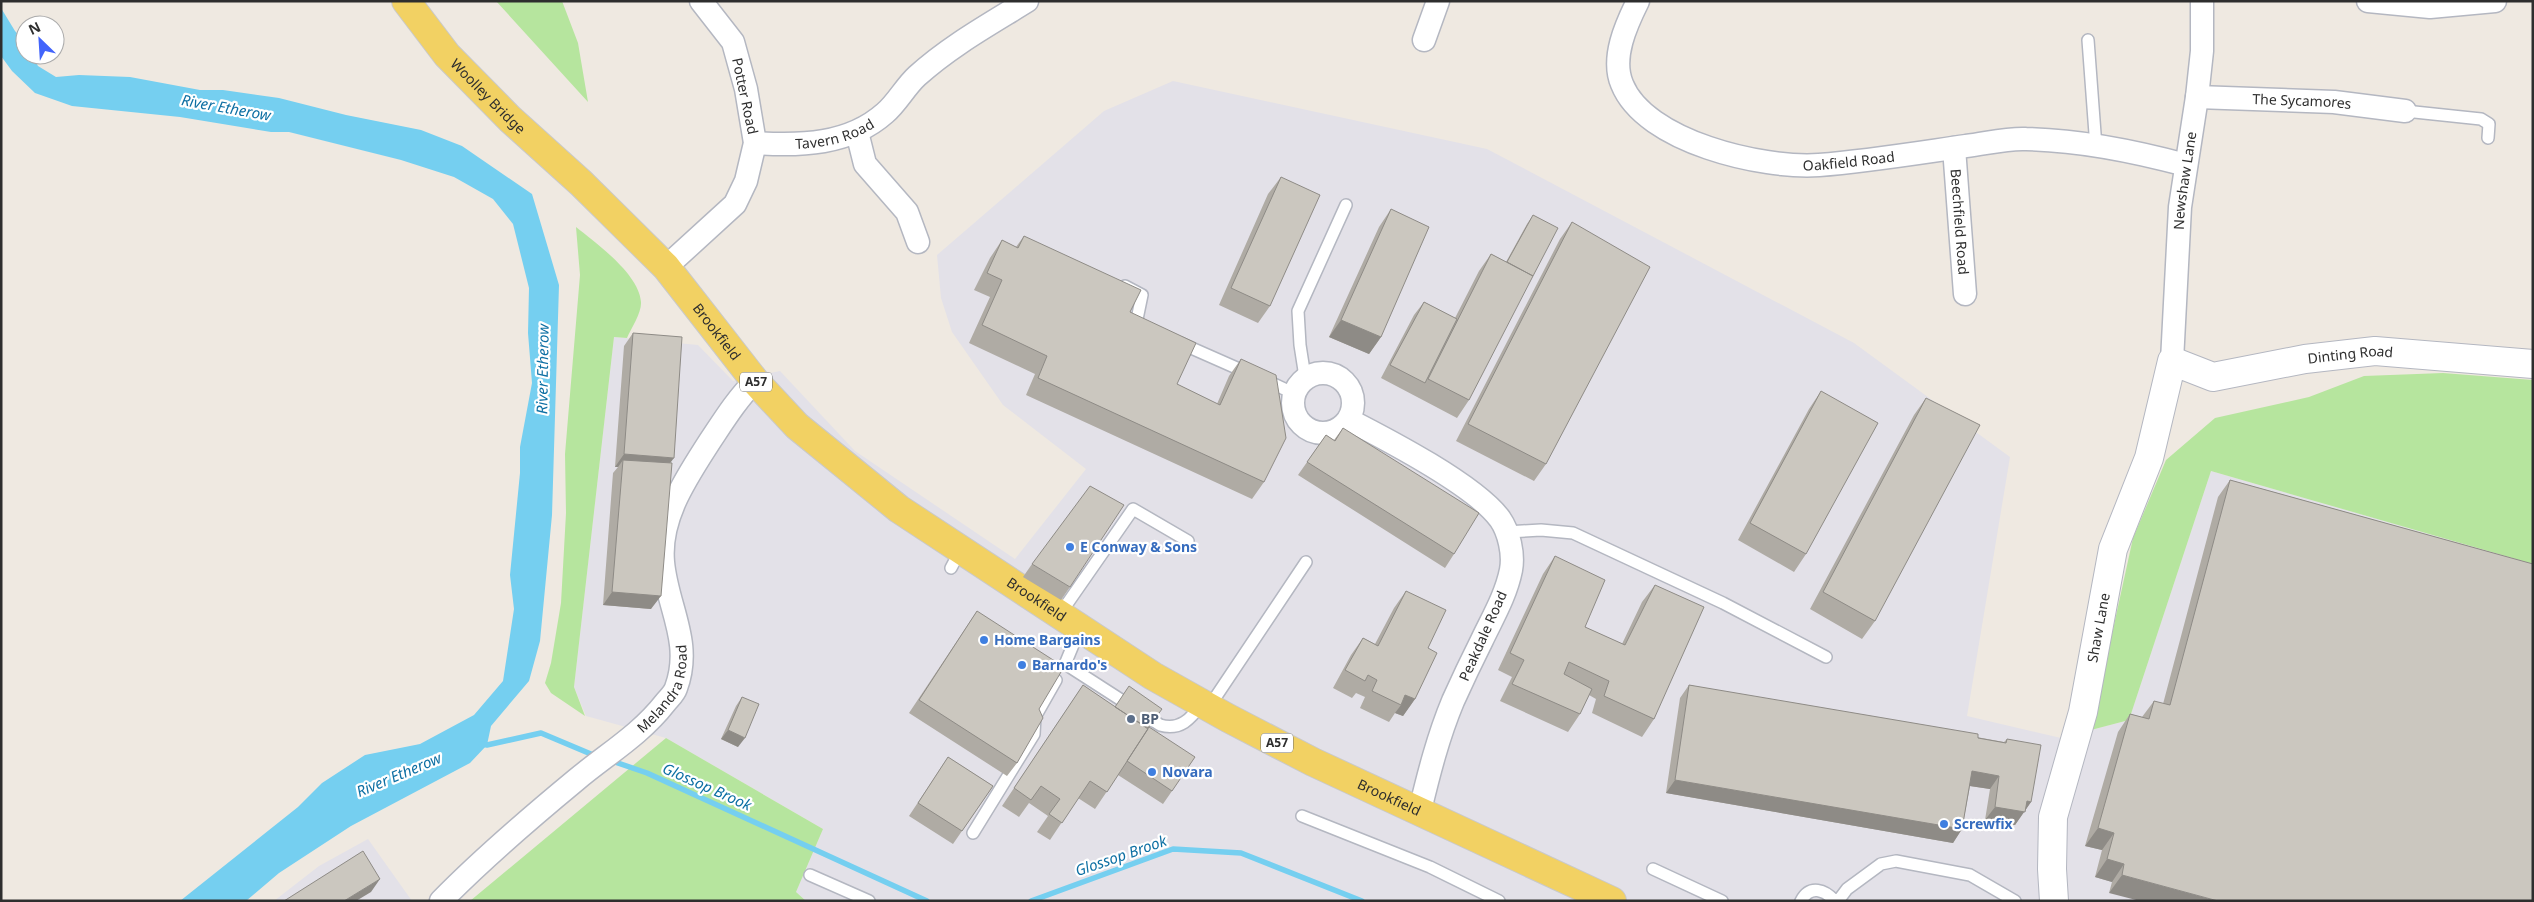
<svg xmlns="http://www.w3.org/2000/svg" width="2534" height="902" viewBox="0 0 2534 902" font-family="'Noto Sans',sans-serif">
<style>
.industrial{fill:#e3e1e8}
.green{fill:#b6e59e}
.water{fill:#75cff0}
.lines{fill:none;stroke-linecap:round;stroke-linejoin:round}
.stream{stroke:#75cff0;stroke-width:5.5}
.service-casing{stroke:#b4b7c1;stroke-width:14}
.minor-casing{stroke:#b4b7c1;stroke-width:25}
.tertiary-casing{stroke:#b4b7c1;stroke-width:30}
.primary-casing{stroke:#c9c9c9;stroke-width:30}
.service{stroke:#fff;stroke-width:11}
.minor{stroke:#fff;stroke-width:22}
.tertiary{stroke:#fff;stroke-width:28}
.primary{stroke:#f2d163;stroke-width:28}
.wall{fill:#afaba4}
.shaded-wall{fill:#8e8b86}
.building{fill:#cbc7bf;stroke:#8e8b86}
.shop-dot{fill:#3f7fe0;stroke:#fff;stroke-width:2}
.service-dot{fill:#5c6f8a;stroke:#fff;stroke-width:2}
.labels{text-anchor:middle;stroke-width:4.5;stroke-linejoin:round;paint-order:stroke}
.shield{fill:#fff;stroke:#6d6d6d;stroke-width:1}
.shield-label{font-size:12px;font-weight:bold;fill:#2e2e2e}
.street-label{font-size:14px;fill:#2e2e2e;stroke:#fff}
.shop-label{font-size:14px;font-weight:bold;fill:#366cbe;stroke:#fff;text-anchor:start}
.service-label{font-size:14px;font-weight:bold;fill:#4e5e75;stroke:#fff;text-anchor:start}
.water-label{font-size:15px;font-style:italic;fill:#0d6fa3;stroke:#fff}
</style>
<rect width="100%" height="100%" fill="#efe9e1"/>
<path class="industrial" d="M1173,81L1487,149L1854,343L2010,457L1967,716L2061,738L2129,720L2211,471L2533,564V901H806L796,892L823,829L666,738L586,716L574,687L614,337L698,345L733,381L780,371L855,451L1015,559L1086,469L1003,405L952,332L941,298L937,255L1104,111Z
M368,839L412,901H274L319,866Z"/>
<path class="green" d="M496,1H562L578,43L588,102Z
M576,227C597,244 639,274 641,302C642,312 631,329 627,338L614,337L574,687L585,716L551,693L545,683L551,663L561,603L566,513L565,454L580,275Z
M2443,373L2533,380V564L2211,471L2129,720L2091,730L2133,538L2166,460L2215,418L2309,397L2364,376Z
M666,738L823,829L796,892L806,901H470Z"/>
<path class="water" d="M1,8L15,31L25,42V55H32L38,66L56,77L79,75L130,77L200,90H223L279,98L346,115L421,130L462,146L532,194L559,285L552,515L540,641L529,681L491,726L487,745L470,763L351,826L279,873L246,901H180L298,807L322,783L365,755L420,744L474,715L503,681L514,609L510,575L520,473V447L532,383L528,333L529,288L513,224L493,199L454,177L401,160L289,132H271L180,117L72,106L35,93L12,71L1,56Z"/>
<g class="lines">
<path class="stream" d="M481,744L487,745L541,733L598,757
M609,760L647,773L927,901
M1031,901L1173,849L1241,853L1362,901"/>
<g class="service-casing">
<path id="service" d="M2088,40L2096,147
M2405,111L2481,119L2489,124L2488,138
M1125,286L1142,295L1136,324L1140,326
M1180,343L1248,373
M1305,377L1300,345L1298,311L1346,205
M1265,380L1293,393
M1507,532L1541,530L1573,533L1723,603L1826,657
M951,568L961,549
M1060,614L1133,509L1188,541
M1080,628L1066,662L1070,667L1160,725C1180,731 1191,719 1202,703
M1209,707L1306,562
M1302,816L1430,867L1499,901
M973,833L1034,734L1035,717L1056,680
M1653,869L1722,901
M810,875L869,901
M1801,901C1810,884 1825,890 1835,901
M1838,901L1847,889L1881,864L1896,861L1970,875L2015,901"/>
</g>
<g class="minor-casing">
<g id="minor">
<path id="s1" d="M1638,1C1626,25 1611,58 1622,84C1645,142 1763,169 1819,165C1868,161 1917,153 1966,146C1985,144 2006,138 2026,139C2079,140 2134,151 2186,165"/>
<path d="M2368,1L2430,7L2495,1"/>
<path d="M1424,40L1438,1"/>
<path id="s2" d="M2197,97L2334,102L2405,111"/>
<path d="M857,132L865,164L907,212L918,242"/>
<path id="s3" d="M755,143C800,146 849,145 885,113C897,103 905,87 917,76C950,46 990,24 1027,1"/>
<path id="s4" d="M1954,148L1965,294"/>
<path d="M666,267L735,204L746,181L755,143L746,89L733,42L701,1"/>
<path id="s5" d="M2172,361L2180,207L2197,97L2202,51V1"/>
<circle cx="1323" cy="403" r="30"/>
<path d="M1349,420C1388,440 1475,485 1500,519C1509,532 1514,554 1511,570C1506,595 1493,617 1482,640C1472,660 1462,681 1453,701C1438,737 1429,773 1420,810"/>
<path id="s6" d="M441,901C483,858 530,818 576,780C607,754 640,735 665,703C669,698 674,694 676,688C693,642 667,607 663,562C659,517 687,477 710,441C724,420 737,399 755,381"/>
</g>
</g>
<g class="tertiary-casing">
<g id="tertiary">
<path id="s7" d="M2054,901L2052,869L2053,817L2083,712L2113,549L2149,458L2172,361L2213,377L2305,359L2375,351L2533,364"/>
</g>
</g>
<g class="primary-casing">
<g id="primary">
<path id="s8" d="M406,1L447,55L510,119L581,183L666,267L755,381L797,426L899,509L1153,676L1228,718L1313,762L1612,901"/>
</g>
</g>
<use href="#service" class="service"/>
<use href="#minor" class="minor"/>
<use href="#tertiary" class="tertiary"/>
<use href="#primary" class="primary"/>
</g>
<path class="wall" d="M1281,177L1270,306L1258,323L1219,305L1268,194Z
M1391,209L1381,337L1369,354L1329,337L1379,227Z
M1533,215L1469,400L1457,418L1381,378L1414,315L1424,302L1455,318L1479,271L1491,254L1506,262L1527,224Z
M1572,222L1546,464L1534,481L1456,441L1560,239Z
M1024,236L1130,312L1177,384L1217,404L1229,376L1241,359L1264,482L1252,499L1026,395L1035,374L969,343L990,297L974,290L990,258L1002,240L1016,247Z
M633,333L670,463L651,609L603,605L613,473L618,467H615L624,346Z
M1821,391L1806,554L1794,572L1738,540L1809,409Z
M1926,398L1875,621L1862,639L1810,609L1914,415Z
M1343,428L1454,554L1445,568L1298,475L1326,435L1334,440Z
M2230,480L2533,564L2109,893L2112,882L2095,877L2102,850L2085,846L2118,732L2130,714L2142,717L2154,701L2163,704L2218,497Z
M1555,556L1585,627L1622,644L1642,602L1655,585L1654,719L1642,737L1592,713L1596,699L1589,695L1580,714L1568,732L1500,701L1512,677L1498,670L1543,574Z
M1032,564L1070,587L1061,600L1023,577Z
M1406,591L1428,648L1415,699L1403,716L1395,713L1389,722L1360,708L1365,697L1356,693L1352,698L1333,688L1351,655L1363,638L1375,644L1394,608Z
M977,611L1039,709L1017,763L1007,776L909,713Z
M1083,685L1115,707L1149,728L1172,791L1163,804L1118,775L1095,809L1078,798L1050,840L1037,832L1048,816L1029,803L1019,817L1002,806Z
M1689,685L2004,742L2007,739L2031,802L2015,825L1985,820L1990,789L1970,786L1962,829L1953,843L1666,793L1680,698Z
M742,697L738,747L721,739L736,706Z
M948,757L993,786L953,844L909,816Z"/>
<path class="shaded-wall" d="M1341,320L1381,337L1369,354L1329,337Z
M624,454L674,458L664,471L623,460L618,467H615Z
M612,592L661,596L651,609L603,605Z
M1405,695L1415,699L1403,716L1395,713L1401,705Z
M728,730L745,738L738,747L721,739Z
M1972,771L1999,776L1990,789L1963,785Z
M1675,780L1962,829L1953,843L1666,793Z
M2027,801L2031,802L2015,825L1985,820L1995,807Z
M2098,828L2114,833L2102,850L2085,846Z
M2107,859L2124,864L2112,882L2095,877Z
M2122,875L2218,901H2140L2109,893Z
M380,879L371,892L356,901H344Z"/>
<path class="building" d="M1281,177L1320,195L1270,306L1231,288Z
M1391,209L1429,227L1381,337L1341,320Z
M1533,215L1558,228L1533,276L1507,262Z
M1572,222L1650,267L1546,464L1468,424Z
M1024,236L1141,290L1130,312L1196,343L1177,384L1220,405L1241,359L1276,375L1286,438L1264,482L1038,378L1047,356L982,325L1002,280L987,273L1002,240L1018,248Z
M1491,254L1533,276L1469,400L1428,379Z
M1424,302L1457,319L1425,383L1390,365Z
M633,333L682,337L674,458L624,454Z
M1821,391L1878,423L1806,554L1750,523Z
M1926,398L1980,425L1875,621L1823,592Z
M1343,428L1479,513L1454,554L1307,462L1326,435L1335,441Z
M623,460L672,463L661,596L612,592Z
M2230,480L2533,564V901H2218L2122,875L2124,864L2107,859L2114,833L2098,828L2130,714L2149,719L2154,701L2170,705Z
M1090,486L1124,505L1070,587L1032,564Z
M1555,556L1605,580L1585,627L1625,645L1655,585L1704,607L1654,719L1604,696L1609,681L1569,662L1564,674L1592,689L1580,714L1512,684L1524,660L1510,653Z
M1406,591L1446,610L1428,648L1437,653L1415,699L1405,695L1401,705L1372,691L1377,680L1368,675L1365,681L1345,670L1363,638L1378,646Z
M977,611L1064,667L1039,709L1043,718L1017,763L919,700Z
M1083,685L1148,729L1107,792L1090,781L1062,823L1049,814L1060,799L1041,786L1031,800L1014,788Z
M1689,685L1978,734V738L2006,743L2007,739L2041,745L2031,802L2027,801L2025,812L1995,807L1999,776L1972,771L1962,829L1675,780Z
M1129,686L1162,709L1148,728L1115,707Z
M742,697L759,704L745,738L728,730Z
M1149,727L1195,757L1172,791L1127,761Z
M948,757L993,786L962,831L918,803Z
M363,851L380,879L344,901H284Z"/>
<g class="shop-dot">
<circle cx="1070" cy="547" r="5"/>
<circle cx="984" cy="640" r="5"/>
<circle cx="1022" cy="665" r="5"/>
<circle cx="1152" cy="772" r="5"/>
<circle cx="1944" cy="824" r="5"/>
</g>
<circle class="service-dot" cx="1131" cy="719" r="5"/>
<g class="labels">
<g class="shield">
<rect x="740" y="372.5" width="32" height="19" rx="4"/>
<rect x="1261" y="733.5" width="32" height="19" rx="4"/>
</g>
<g class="shield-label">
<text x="756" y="386">A57</text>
<text x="1277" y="747">A57</text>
</g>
<g class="street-label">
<text dy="5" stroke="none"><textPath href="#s8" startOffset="126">Woolley Bridge</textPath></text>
<text transform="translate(745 96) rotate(78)" y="5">Potter Road</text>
<text dy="5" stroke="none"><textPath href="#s2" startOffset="105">The Sycamores</textPath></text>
<text dy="5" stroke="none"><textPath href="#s3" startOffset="81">Tavern Road</textPath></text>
<text dy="5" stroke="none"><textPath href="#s1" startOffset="340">Oakfield Road</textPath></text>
<text dy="5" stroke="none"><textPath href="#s5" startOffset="181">Newshaw Lane</textPath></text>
<text dy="5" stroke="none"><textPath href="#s4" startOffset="74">Beechfield Road</textPath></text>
<text dy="5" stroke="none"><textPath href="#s8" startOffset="455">Brookfield</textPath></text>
<text dy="5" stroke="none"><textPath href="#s7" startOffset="740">Dinting Road</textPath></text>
<text dy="5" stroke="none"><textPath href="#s8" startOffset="875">Brookfield</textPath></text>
<text dy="5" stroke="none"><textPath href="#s7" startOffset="279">Shaw Lane</textPath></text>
<text transform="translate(1483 636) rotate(-66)" y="5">Peakdale Road</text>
<text dy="5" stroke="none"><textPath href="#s6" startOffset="312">Melandra Road</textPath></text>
<text dy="5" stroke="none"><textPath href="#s8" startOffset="1280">Brookfield</textPath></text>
</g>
<g class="shop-label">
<text x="1080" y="552">E Conway &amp; Sons</text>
<text x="994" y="645">Home Bargains</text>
<text x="1032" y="670">Barnardo's</text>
<text x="1162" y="777">Novara</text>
<text x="1954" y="829">Screwfix</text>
</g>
<g class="service-label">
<text x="1141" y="724">BP</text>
</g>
<g class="water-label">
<text transform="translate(226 108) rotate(10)" y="5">River Etherow</text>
<text transform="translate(543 369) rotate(-89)" y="5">River Etherow</text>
<text transform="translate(399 775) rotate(-23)" y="5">River Etherow</text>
<text transform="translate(707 787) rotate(24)" y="5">Glossop Brook</text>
<text transform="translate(1121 856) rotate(-19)" y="5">Glossop Brook</text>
</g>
</g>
<rect width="2534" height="902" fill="none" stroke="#2e2e2e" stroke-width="5"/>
<g transform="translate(40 40) rotate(335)"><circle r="24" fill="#ffffff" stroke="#ababab"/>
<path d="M0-4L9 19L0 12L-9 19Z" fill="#4264fb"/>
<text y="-8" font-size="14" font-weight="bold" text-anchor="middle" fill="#2e2e2e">N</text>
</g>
</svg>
